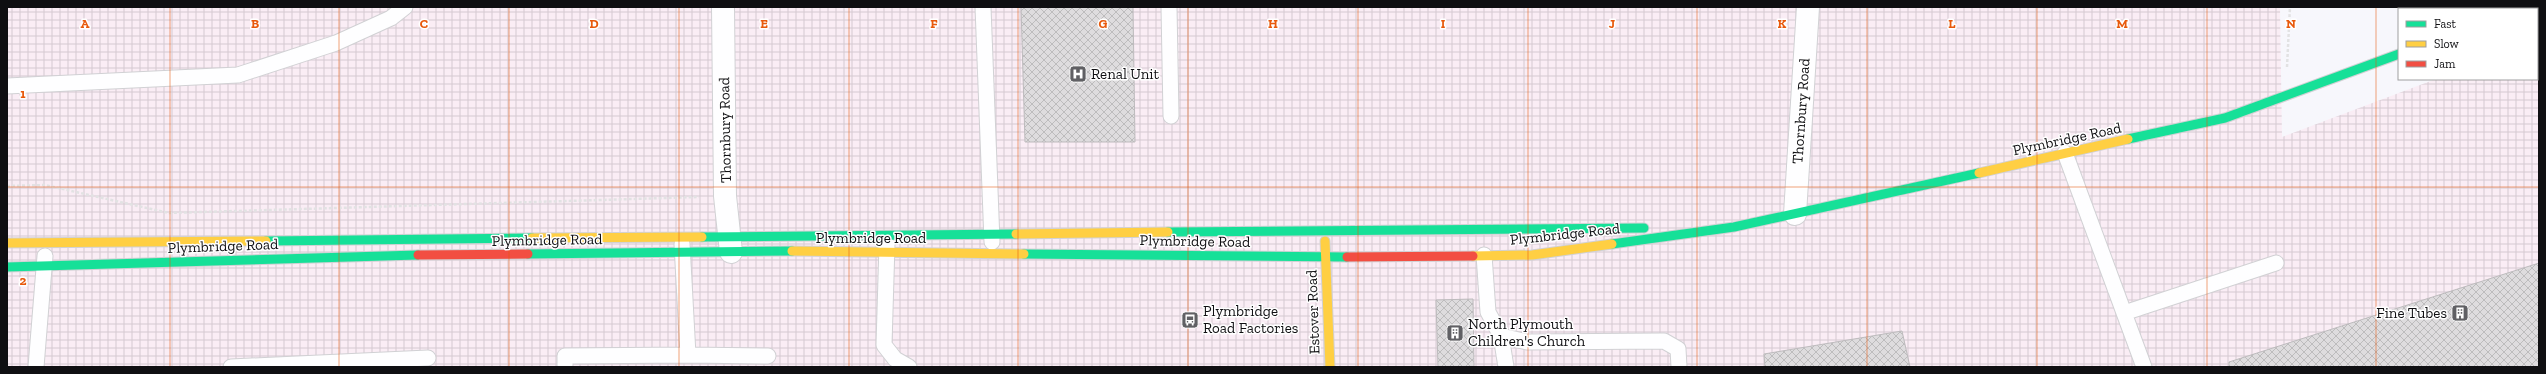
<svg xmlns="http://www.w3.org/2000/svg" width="2546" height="374" viewBox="0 0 2546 374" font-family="'Zilla Slab',serif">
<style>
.industrial{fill:url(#industrial-grid)}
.building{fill:url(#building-cross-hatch);stroke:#bdbbbd}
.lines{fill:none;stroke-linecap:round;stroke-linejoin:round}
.lane-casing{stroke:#d1d1d4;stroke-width:17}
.street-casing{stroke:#d1d1d4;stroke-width:24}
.fast-casing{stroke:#d1d1d4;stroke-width:11}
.slow-casing{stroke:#d1d1d4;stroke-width:11}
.jam-casing{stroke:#d1d1d4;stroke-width:11}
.path{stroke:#e2e2e3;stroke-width:2.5;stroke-dasharray:3 2;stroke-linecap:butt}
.lane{stroke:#fefeff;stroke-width:15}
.street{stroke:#fefeff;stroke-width:22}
.fast{stroke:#16e098;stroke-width:9}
.slow{stroke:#ffcf43;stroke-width:9}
.jam{stroke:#f24e42;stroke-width:9}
.grid{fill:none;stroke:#e8590c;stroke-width:1;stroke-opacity:0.55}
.labels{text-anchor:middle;stroke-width:3;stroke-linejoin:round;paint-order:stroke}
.poi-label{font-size:15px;fill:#0f0f12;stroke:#fff;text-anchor:start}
.street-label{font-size:15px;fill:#0f0f12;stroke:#fff}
.grid-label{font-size:13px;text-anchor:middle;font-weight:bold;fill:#e8590c;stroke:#fff;stroke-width:3;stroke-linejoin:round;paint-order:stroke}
</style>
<defs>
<pattern id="industrial-grid" width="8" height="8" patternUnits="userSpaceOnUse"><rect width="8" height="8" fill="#faedf5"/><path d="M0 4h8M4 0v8" fill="none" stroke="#d5cad1"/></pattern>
<pattern id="building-cross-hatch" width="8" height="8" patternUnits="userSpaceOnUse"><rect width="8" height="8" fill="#dedcde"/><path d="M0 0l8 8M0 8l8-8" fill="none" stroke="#bdbcbd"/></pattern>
</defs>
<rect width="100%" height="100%" fill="#f7f7fc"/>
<path class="industrial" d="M7,7H2280L2282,137L2436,79H2537V40H2539V367H7Z"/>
<path class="building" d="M1021,7H1133L1135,142H1025Z
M2539,263V367H2229V362Z
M1473,299L1474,367H1438L1436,300Z
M1902,331L1910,367H1765L1764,354Z"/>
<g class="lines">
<g class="lane-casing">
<path id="lane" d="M983,7L992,242
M1169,7L1171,116
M7,86L238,75L336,43L391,18L405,7
M2065,153L2144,367
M682,244L688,355L768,356
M887,244L884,345L895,359L909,367
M1484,255L1488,312L1501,336L1506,367
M2124,313L2276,263
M1501,336L1527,342L1664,341L1678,349L1679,367
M36,367L45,256
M231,367L428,358
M565,367V356L688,355"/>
</g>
<g class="street-casing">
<path id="street" d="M723,7L725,196L731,252
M1795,214L1808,7"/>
</g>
<g class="fast-casing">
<path id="fast" d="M2523,9L2529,7
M2128,139L2225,118L2399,54
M1168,232L1644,228
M702,237L1016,234
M266,241L532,238
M1612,244L1734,227L1979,173
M528,254L792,251
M1024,254L1347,257
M7,267L418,255"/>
</g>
<g class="slow-casing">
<path id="slow" d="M1979,173L2128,139
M1016,234L1168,232
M532,238L702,237
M1325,241L1330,367
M7,243L266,241
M792,251L1024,254
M1473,256L1532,255L1612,244"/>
</g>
<g class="jam-casing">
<path id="jam" d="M418,255L528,254
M1347,257L1473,256"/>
</g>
<path class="path" d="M2287,67L2290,7
M7,186L45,185L169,213L699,197"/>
<use href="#lane" class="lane"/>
<use href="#street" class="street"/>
<use href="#fast" class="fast"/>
<use href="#slow" class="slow"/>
<use href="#jam" class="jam"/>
</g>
<path class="grid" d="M170,7V367M339,7V367M509,7V367M679,7V367M849,7V367M1018,7V367M1188,7V367M1358,7V367M1528,7V367M1697,7V367M1867,7V367M2037,7V367M2207,7V367M2376,7V367M7,187H2539"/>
<defs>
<g id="hospital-square" transform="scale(0.9)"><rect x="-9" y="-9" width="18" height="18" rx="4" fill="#606064" stroke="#fff"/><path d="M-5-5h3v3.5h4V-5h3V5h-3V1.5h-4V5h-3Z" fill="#fff"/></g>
<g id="building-square" transform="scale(0.9)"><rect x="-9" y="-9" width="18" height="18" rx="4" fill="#606064" stroke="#fff"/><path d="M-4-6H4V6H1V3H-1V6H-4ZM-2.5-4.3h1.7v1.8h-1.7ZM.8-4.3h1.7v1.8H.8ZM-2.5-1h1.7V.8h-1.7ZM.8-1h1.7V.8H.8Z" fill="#fff"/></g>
<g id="bus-square" transform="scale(0.9)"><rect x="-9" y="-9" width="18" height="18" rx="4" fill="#606064" stroke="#fff"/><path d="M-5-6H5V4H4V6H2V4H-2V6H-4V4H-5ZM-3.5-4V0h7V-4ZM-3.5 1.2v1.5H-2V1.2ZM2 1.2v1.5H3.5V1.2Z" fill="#fff"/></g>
</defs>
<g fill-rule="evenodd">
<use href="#hospital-square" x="1078" y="74"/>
<use href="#building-square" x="2460" y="313"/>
<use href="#bus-square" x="1190" y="320"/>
<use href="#building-square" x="1455" y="333"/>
</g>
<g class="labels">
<g class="poi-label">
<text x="1091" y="79">Renal Unit</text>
<text x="1203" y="316">Plymbridge<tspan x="1203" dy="17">Road Factories</tspan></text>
<text x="2447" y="318" text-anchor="end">Fine Tubes</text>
<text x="1468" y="329">North Plymouth<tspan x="1468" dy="17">Children's Church</tspan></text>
</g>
<g class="street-label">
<text transform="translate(1801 111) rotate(-86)" y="5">Thornbury Road</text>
<text transform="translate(725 130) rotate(-91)" y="5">Thornbury Road</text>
<text transform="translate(2067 139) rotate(-12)" y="5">Plymbridge Road</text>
<text transform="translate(1565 234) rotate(-6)" y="5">Plymbridge Road</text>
<text x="871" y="243">Plymbridge Road</text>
<text transform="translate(547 240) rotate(-1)" y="5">Plymbridge Road</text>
<text transform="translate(1195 241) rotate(1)" y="5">Plymbridge Road</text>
<text transform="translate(223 246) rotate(-2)" y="5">Plymbridge Road</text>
<text transform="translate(1313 312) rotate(-92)" y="5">Estover Road</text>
</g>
</g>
<g class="grid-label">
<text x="85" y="28">A</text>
<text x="255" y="28">B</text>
<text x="424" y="28">C</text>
<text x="594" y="28">D</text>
<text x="764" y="28">E</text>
<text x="934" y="28">F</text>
<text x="1103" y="28">G</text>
<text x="1273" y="28">H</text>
<text x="1443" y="28">I</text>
<text x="1612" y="28">J</text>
<text x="1782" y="28">K</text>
<text x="1952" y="28">L</text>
<text x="2122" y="28">M</text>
<text x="2291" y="28">N</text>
<text x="23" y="98">1</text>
<text x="23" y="285">2</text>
</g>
<rect width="2546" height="374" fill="none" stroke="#0f0f12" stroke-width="16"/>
<rect x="2398" y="8" width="140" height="72" fill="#ffffff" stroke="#9f9fa0"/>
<rect x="2406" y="21" width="20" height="6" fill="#16e098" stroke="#9f9fa0"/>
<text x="2434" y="28" font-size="12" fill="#0f0f12">Fast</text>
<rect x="2406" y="41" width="20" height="6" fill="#ffcf43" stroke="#9f9fa0"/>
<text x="2434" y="48" font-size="12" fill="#0f0f12">Slow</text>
<rect x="2406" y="61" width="20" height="6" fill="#f24e42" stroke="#9f9fa0"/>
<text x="2434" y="68" font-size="12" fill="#0f0f12">Jam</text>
</svg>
